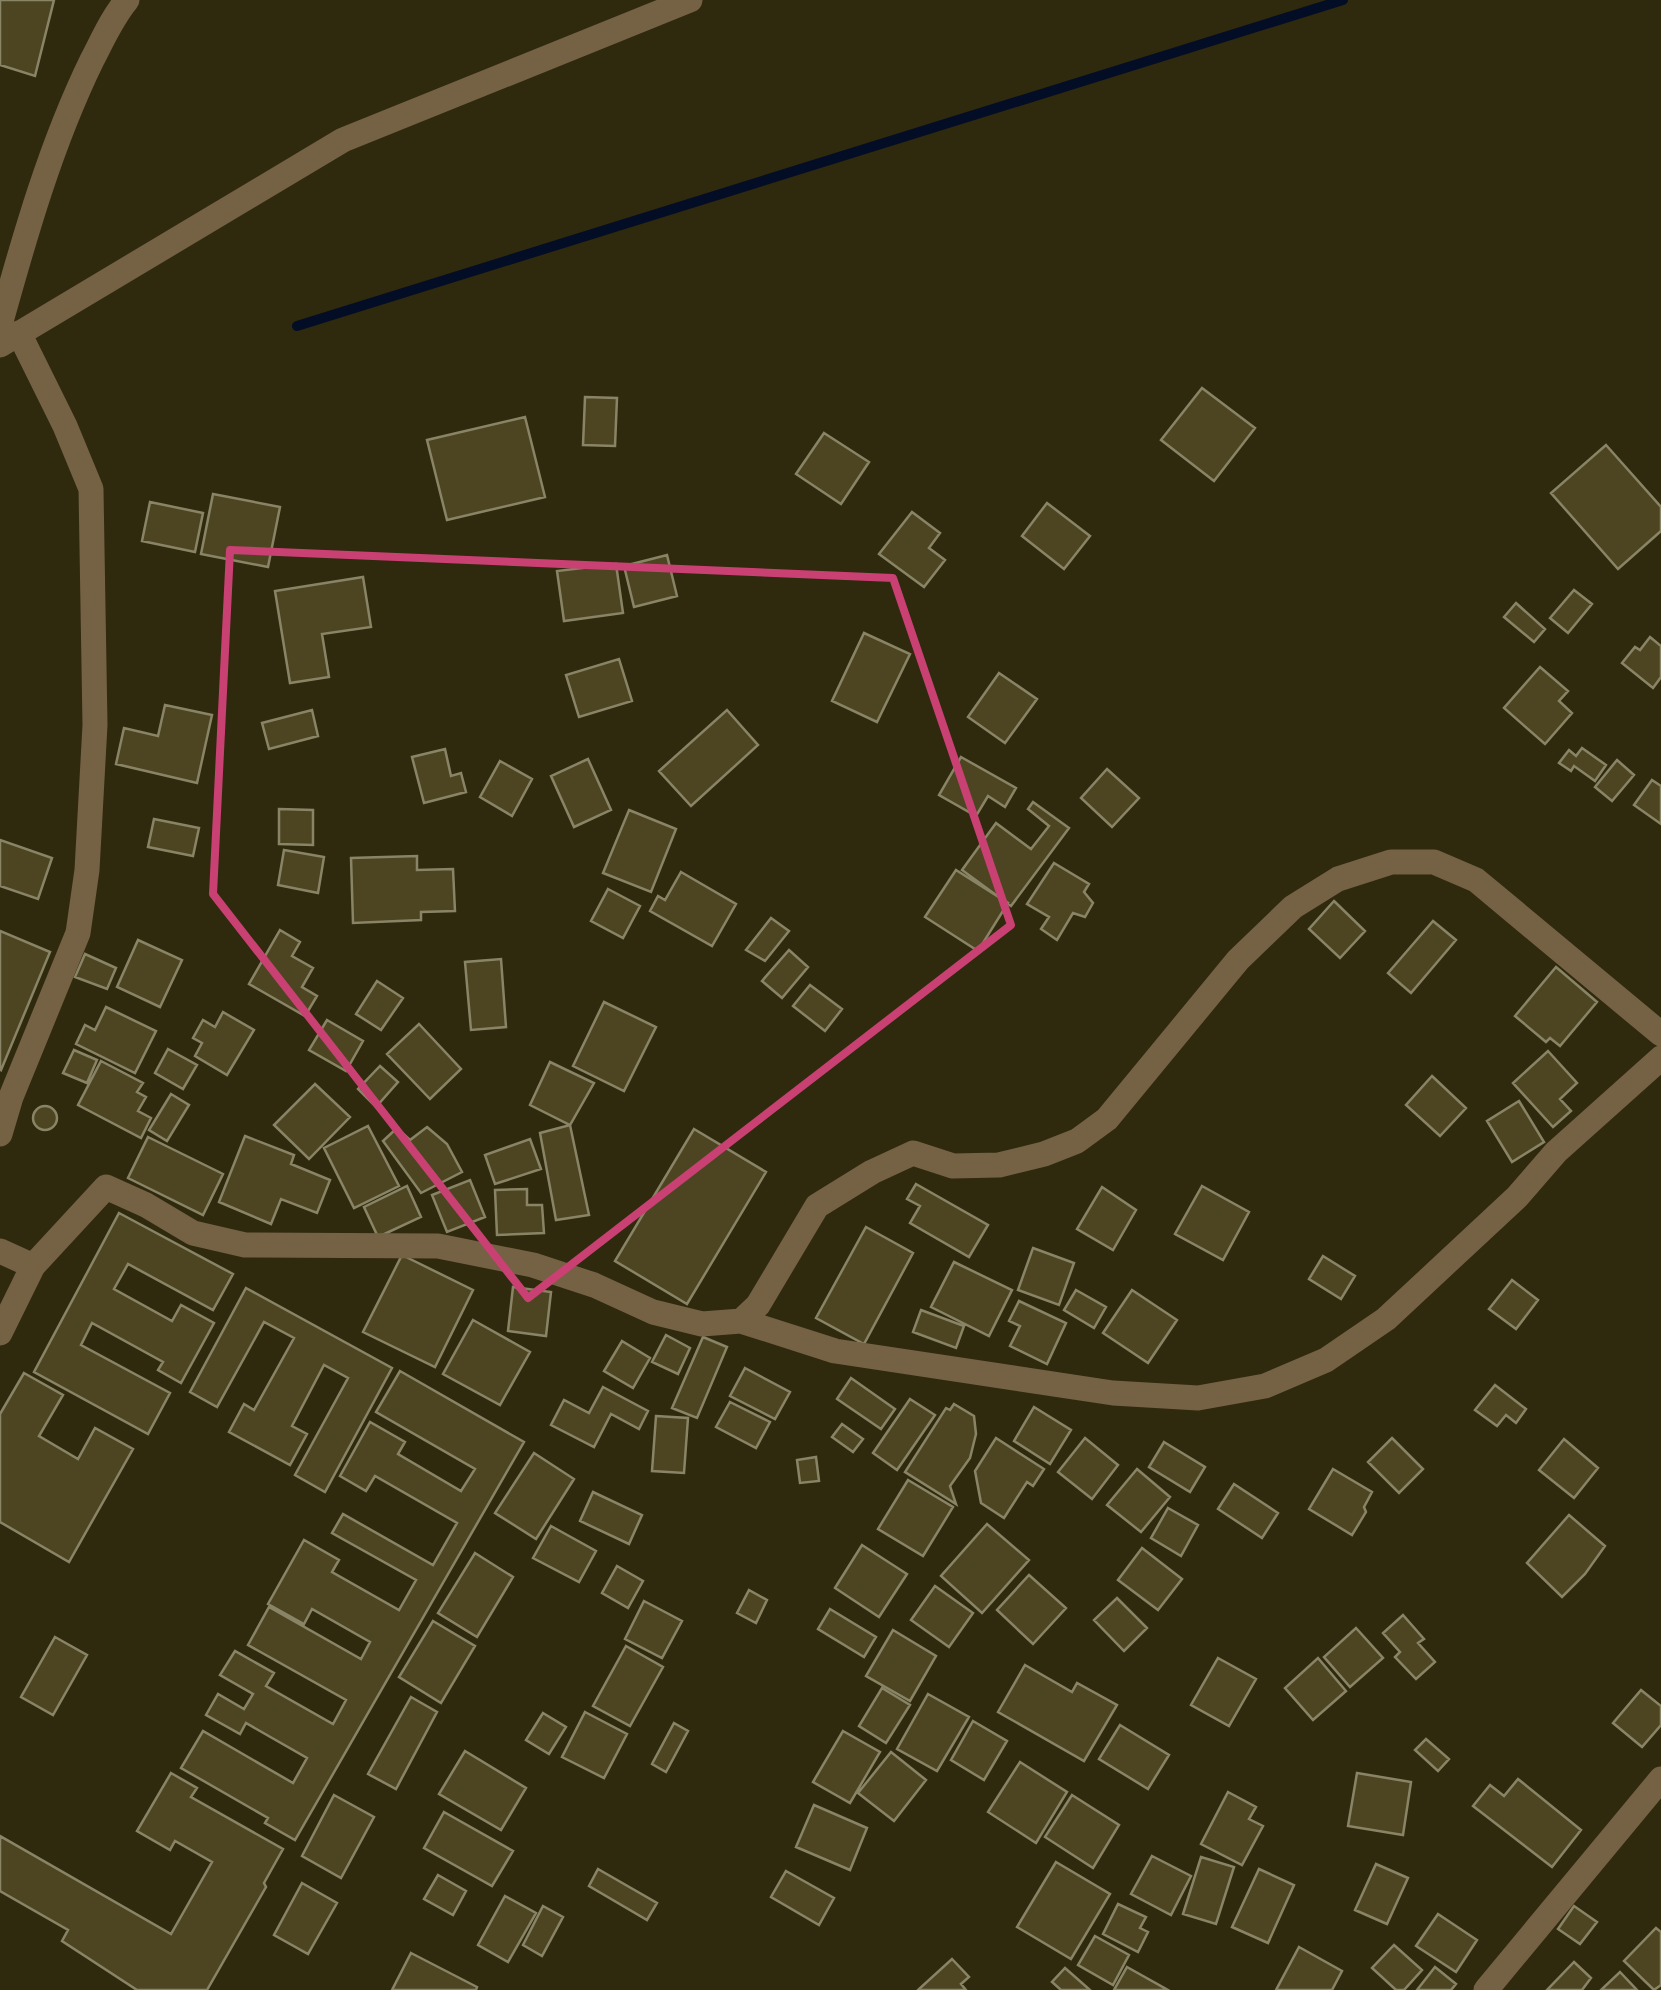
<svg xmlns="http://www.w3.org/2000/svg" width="1661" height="1990" viewBox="0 0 1661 1990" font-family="Merriweather,serif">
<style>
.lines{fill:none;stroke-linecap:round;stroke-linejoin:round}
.stream{stroke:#040d26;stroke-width:10}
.building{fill:#4d4522;stroke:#8a8466;stroke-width:2.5}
.minor{stroke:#756143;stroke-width:25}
.marked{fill:none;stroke:#c94073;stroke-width:8;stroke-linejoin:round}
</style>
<rect width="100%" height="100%" fill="#2f290d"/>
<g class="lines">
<path class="stream" d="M297,326L1343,0"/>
</g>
<path class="building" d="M0,0H54L35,76L0,65Z
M1202,388L1255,428L1214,481L1161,440Z
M585,397L617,398L615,446L583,445Z
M525,417L545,497L447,520L427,440Z
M824,433L869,462L841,504L796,474Z
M1606,445L1661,507V531L1618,569L1551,493Z
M213,494L280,507L268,567L201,554Z
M150,502L203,513L195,552L142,541Z
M1047,503L1090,536L1064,569L1022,536Z
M912,512L940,533L929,548L945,560L924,587L879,554Z
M667,555L677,596L634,607L624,566Z
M616,564L623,613L564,621L557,571Z
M363,577L371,627L322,634L329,677L290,683L275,591Z
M1574,590L1592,604L1568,633L1550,618Z
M1516,603L1545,629L1534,642L1504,617Z
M864,633L910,654L877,722L832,701Z
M1650,637L1661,646V677L1653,688L1622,663L1635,647L1640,650Z
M619,659L632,701L579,717L566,675Z
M1540,667L1568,691L1559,701L1572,713L1545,744L1504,708Z
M999,673L1037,699L1005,743L968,717Z
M165,705L212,715L197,783L116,764L124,728L158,736Z
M312,710L318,736L269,749L262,723Z
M727,710L758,745L691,806L659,771Z
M1582,748L1606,765L1595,781L1574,766L1571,771L1559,763L1569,750L1576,756Z
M445,749L451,776L461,773L466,792L424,803L412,757Z
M961,757L1016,788L1005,807L988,796L976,816L939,795Z
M588,759L611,810L574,827L551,776Z
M1617,760L1634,775L1612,801L1595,787Z
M500,761L532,779L512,816L480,797Z
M1107,769L1139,798L1112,827L1081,798Z
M1652,780L1661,786V824L1634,805Z
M1033,802L1069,828L1011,906L962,870L996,823L1031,849L1049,826L1028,809Z
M279,809L313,810V845L279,844Z
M629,810L676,829L651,892L603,873Z
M154,819L199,828L193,856L148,847Z
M0,840L52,858L38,899L0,886Z
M284,850L324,857L318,893L278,885Z
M417,856V870L453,869L455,911L421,912V920L353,923L351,858Z
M1054,863L1089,884L1084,892L1093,903L1085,917L1073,913L1057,940L1041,929L1049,917L1027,904Z
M956,870L1008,903L978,951L925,917Z
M681,872L736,904L712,946L650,911L658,896L665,900Z
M608,889L640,906L623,938L591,921Z
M1334,901L1365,931L1340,958L1309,929Z
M771,918L789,931L765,961L746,950Z
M1433,921L1456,940L1411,993L1388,973Z
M280,930L300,942L292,956L313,968L302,987L317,996L305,1016L249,984Z
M0,931L50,952L1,1070L0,1069Z
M138,940L182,960L160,1007L117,987Z
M789,950L808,967L782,998L762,981Z
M85,954L116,968L107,989L75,977Z
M501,959L506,1027L471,1030L465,962Z
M1556,967L1597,1002L1560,1046L1550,1038L1546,1042L1515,1016Z
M377,981L403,998L381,1030L356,1014Z
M810,985L842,1009L825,1031L793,1006Z
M604,1002L656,1027L624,1091L573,1066Z
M106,1007L156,1031L135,1073L76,1044L85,1025L95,1030Z
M223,1012L254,1030L227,1075L195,1056L202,1043L193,1038L203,1020L215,1027Z
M327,1020L363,1041L346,1071L309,1050Z
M419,1024L461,1069L430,1099L387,1054Z
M168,1049L197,1065L183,1089L155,1073Z
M74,1050L97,1060L87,1083L63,1073Z
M1548,1051L1577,1083L1560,1099L1571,1111L1553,1127L1513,1083Z
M101,1061L143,1083L137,1092L146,1097L138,1111L151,1118L141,1138L78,1105Z
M550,1062L594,1083L570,1125L530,1105Z
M380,1066L398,1082L376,1107L358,1089Z
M1432,1076L1466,1108L1440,1136L1406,1105Z
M315,1084L350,1117L309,1159L274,1125Z
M171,1094L189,1105L167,1141L149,1130Z
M1519,1101L1544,1142L1512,1162L1487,1121Z
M33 1118a12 12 0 1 1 24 0a12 12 0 1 1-24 0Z
M570,1125L589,1215L556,1220L540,1133Z
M368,1126L399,1186L354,1208L324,1148Z
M427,1127L447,1144L462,1172L421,1193L383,1141L397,1128L410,1140Z
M694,1129L766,1172L687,1304L615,1261Z
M245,1136L294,1155L291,1164L330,1180L317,1213L281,1199L271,1224L219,1202Z
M148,1137L223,1174L203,1215L128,1178Z
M530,1139L541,1169L495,1184L485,1155Z
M470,1180L485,1217L447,1232L432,1195Z
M916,1184L988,1225L969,1257L910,1223L920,1206L907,1199Z
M407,1186L421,1217L378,1237L364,1207Z
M1202,1186L1249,1212L1223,1260L1175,1234Z
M1102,1187L1136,1210L1113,1250L1077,1229Z
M527,1189V1205H542L544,1233L497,1235L495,1190Z
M119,1213L233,1274L213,1310L128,1264L114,1289L172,1321L181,1305L214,1323L181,1383L158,1370L163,1362L92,1323L81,1345L170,1393L148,1434L34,1372Z
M866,1227L913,1253L864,1344L816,1318Z
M1033,1248L1074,1263L1059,1305L1018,1290Z
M402,1255L473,1290L435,1367L363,1332Z
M1323,1256L1355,1276L1341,1299L1309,1279Z
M954,1262L1012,1290L989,1336L931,1307Z
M1512,1280L1538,1300L1516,1329L1489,1309Z
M513,1287L551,1292L546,1336L508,1331Z
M246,1288L392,1368L325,1492L295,1475L348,1378L324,1365L292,1426L307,1434L290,1465L229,1432L244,1404L254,1410L294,1338L264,1322L217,1407L190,1392Z
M1076,1290L1106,1307L1094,1328L1064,1310Z
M1132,1290L1177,1320L1148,1363L1103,1333Z
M1019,1301L1066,1323L1047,1364L1010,1346L1020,1326L1009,1321Z
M921,1310L964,1326L956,1348L913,1332Z
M473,1320L530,1352L500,1405L443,1374Z
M666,1335L690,1348L678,1374L652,1362Z
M703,1337L727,1347L697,1418L672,1408Z
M622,1341L650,1358L633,1388L604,1371Z
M745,1368L790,1392L775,1419L730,1396Z
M400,1371L524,1442L295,1840L265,1823L268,1818L181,1768L203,1731L293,1783L307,1758L246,1723L240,1734L206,1715L218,1694L244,1709L253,1694L220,1675L235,1651L274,1673L266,1686L333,1724L346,1700L248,1645L269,1607L361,1659L370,1642L312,1609L304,1624L268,1604L304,1540L339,1560L332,1572L399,1610L416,1580L332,1533L343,1514L433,1565L457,1523L375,1476L366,1491L340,1476L370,1422L405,1442L398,1454L461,1491L475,1469L376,1412Z
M24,1373L63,1395L39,1436L78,1459L95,1428L133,1449L69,1562L0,1522V1414Z
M851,1378L895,1409L881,1429L837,1399Z
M1495,1385L1526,1409L1516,1423L1506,1415L1497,1426L1475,1410Z
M603,1387L648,1411L639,1429L611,1414L594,1447L551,1425L564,1400L589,1413Z
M910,1399L935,1415L897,1470L873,1453Z
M730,1402L770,1422L756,1448L716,1427Z
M954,1404L974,1416L976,1434L970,1458L950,1486L956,1504L905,1472L946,1408L950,1410Z
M1034,1407L1071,1430L1050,1464L1014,1441Z
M656,1416L688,1418L684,1473L652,1471Z
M842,1424L863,1439L853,1452L832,1437Z
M996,1438L1044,1469L1033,1486L1027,1482L1004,1518L981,1503L975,1471Z
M1085,1438L1118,1465L1092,1499L1058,1472Z
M1392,1438L1423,1469L1399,1493L1368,1462Z
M1564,1439L1598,1468L1574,1498L1539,1470Z
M1164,1442L1205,1467L1190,1492L1149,1467Z
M534,1453L574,1479L536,1539L495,1513Z
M816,1457L819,1481L800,1483L797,1460Z
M1137,1469L1170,1497L1141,1532L1107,1505Z
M1333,1469L1372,1492L1364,1507L1366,1512L1352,1535L1309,1509Z
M908,1480L953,1507L923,1556L878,1529Z
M1234,1484L1278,1513L1262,1538L1218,1509Z
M593,1492L642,1515L629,1544L580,1521Z
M1168,1508L1198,1525L1181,1556L1151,1538Z
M1569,1515L1605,1546L1585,1574L1562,1597L1527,1563Z
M987,1524L1029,1560L982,1613L941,1576Z
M551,1526L596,1551L579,1582L533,1558Z
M862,1545L907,1574L879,1617L835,1588Z
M1142,1548L1182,1579L1158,1610L1118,1580Z
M475,1553L513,1577L477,1637L438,1613Z
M617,1566L643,1581L628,1608L602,1593Z
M1029,1575L1066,1608L1033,1644L997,1610Z
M935,1586L973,1613L949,1647L911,1620Z
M749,1590L767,1600L756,1623L737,1613Z
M1117,1598L1147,1628L1124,1651L1094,1620Z
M644,1601L682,1621L662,1658L625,1639Z
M830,1609L876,1637L864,1657L818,1629Z
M1403,1615L1424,1639L1418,1643L1435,1662L1416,1679L1395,1657L1400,1652L1383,1633Z
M433,1621L475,1646L441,1703L399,1677Z
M1356,1628L1383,1658L1350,1687L1324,1657Z
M893,1630L936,1656L910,1701L866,1676Z
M55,1637L87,1655L53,1715L21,1697Z
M626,1646L663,1667L630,1726L593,1706Z
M1218,1658L1256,1679L1229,1726L1191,1705Z
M1318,1658L1346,1691L1313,1720L1285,1688Z
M1025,1665L1072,1692L1077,1683L1117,1705L1084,1761L998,1712Z
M882,1688L910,1705L886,1743L859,1726Z
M1641,1690L1661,1706V1725L1642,1747L1613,1723Z
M928,1694L969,1717L937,1771L897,1749Z
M411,1697L437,1712L396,1789L368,1774Z
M585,1712L627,1734L604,1778L562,1757Z
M543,1713L566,1727L549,1754L526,1740Z
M973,1721L1007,1741L984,1780L951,1760Z
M674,1723L688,1731L666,1772L652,1764Z
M1120,1725L1169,1755L1148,1789L1099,1759Z
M843,1731L880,1752L850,1803L813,1782Z
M1426,1739L1449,1759L1438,1771L1415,1750Z
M465,1751L526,1788L501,1830L439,1794Z
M891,1752L926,1780L894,1821L858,1793Z
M1020,1762L1067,1792L1036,1843L988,1812Z
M171,1773L197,1788L191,1797L283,1849L264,1883L266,1887L207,1990H137L62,1941L68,1930L0,1891V1836L171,1934L212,1862L175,1841L170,1850L137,1831Z
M1357,1773L1411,1782L1403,1835L1348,1826Z
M1518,1779L1581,1830L1552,1867L1473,1806L1490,1785L1504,1796Z
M1228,1792L1256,1807L1249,1819L1263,1826L1242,1865L1201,1844Z
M334,1795L374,1817L341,1878L302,1856Z
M1072,1795L1119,1825L1093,1868L1045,1837Z
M814,1805L867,1828L850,1870L796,1847Z
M444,1812L513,1851L492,1886L424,1848Z
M1152,1856L1191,1876L1171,1915L1131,1894Z
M1201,1857L1234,1867L1216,1924L1183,1914Z
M1056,1862L1110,1894L1071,1959L1017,1927Z
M1376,1864L1408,1878L1387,1924L1355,1910Z
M598,1869L657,1903L647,1920L589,1886Z
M1259,1869L1294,1885L1268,1943L1232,1927Z
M786,1871L834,1898L819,1925L771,1897Z
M438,1875L466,1891L453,1915L424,1899Z
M302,1883L337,1903L308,1954L274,1935Z
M505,1896L536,1913L508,1962L478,1945Z
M1118,1904L1146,1917L1140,1928L1148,1932L1138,1952L1103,1934Z
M543,1906L563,1917L542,1956L523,1945Z
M1574,1906L1597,1922L1580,1944L1558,1929Z
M1438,1914L1477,1940L1456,1972L1416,1946Z
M1656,1928L1661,1932V1985L1654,1990L1624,1961Z
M1095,1936L1129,1955L1113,1985L1078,1965Z
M1394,1945L1422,1970L1404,1990H1396L1372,1968Z
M1299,1947L1342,1971L1332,1990H1276Z
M411,1953L477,1987L476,1990H392Z
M952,1959L969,1977L961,1984L966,1990H918Z
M1574,1962L1591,1978L1582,1990H1547Z
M1127,1967L1168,1990H1114Z
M1435,1967L1456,1984L1451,1990H1417Z
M1065,1968L1090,1990H1061L1052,1982Z
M1620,1972L1637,1990H1601Z"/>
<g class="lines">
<path class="minor" d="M0,325C25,235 51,144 92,60C103,39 112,18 127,0
M0,345L343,140L690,0
M0,1134L11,1097L78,933L87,870L95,725L91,489L65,426L19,333
M0,1251L33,1266
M741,1321L758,1305L817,1206L872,1172L913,1153L953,1166L999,1165L1044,1154L1077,1141L1107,1119L1238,960L1293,907L1338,879L1391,862H1434L1476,880L1661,1034
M0,1333L33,1266L106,1187L146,1205L193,1233L245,1245L438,1246L533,1265L594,1285L653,1312L702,1324L741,1321L835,1351L1113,1393L1198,1398L1265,1386L1326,1360L1386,1319L1517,1197L1556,1152L1661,1058
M1486,1990L1661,1779"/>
</g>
<path class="marked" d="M230,550L893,578L1011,925L528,1298L213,894Z"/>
</svg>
